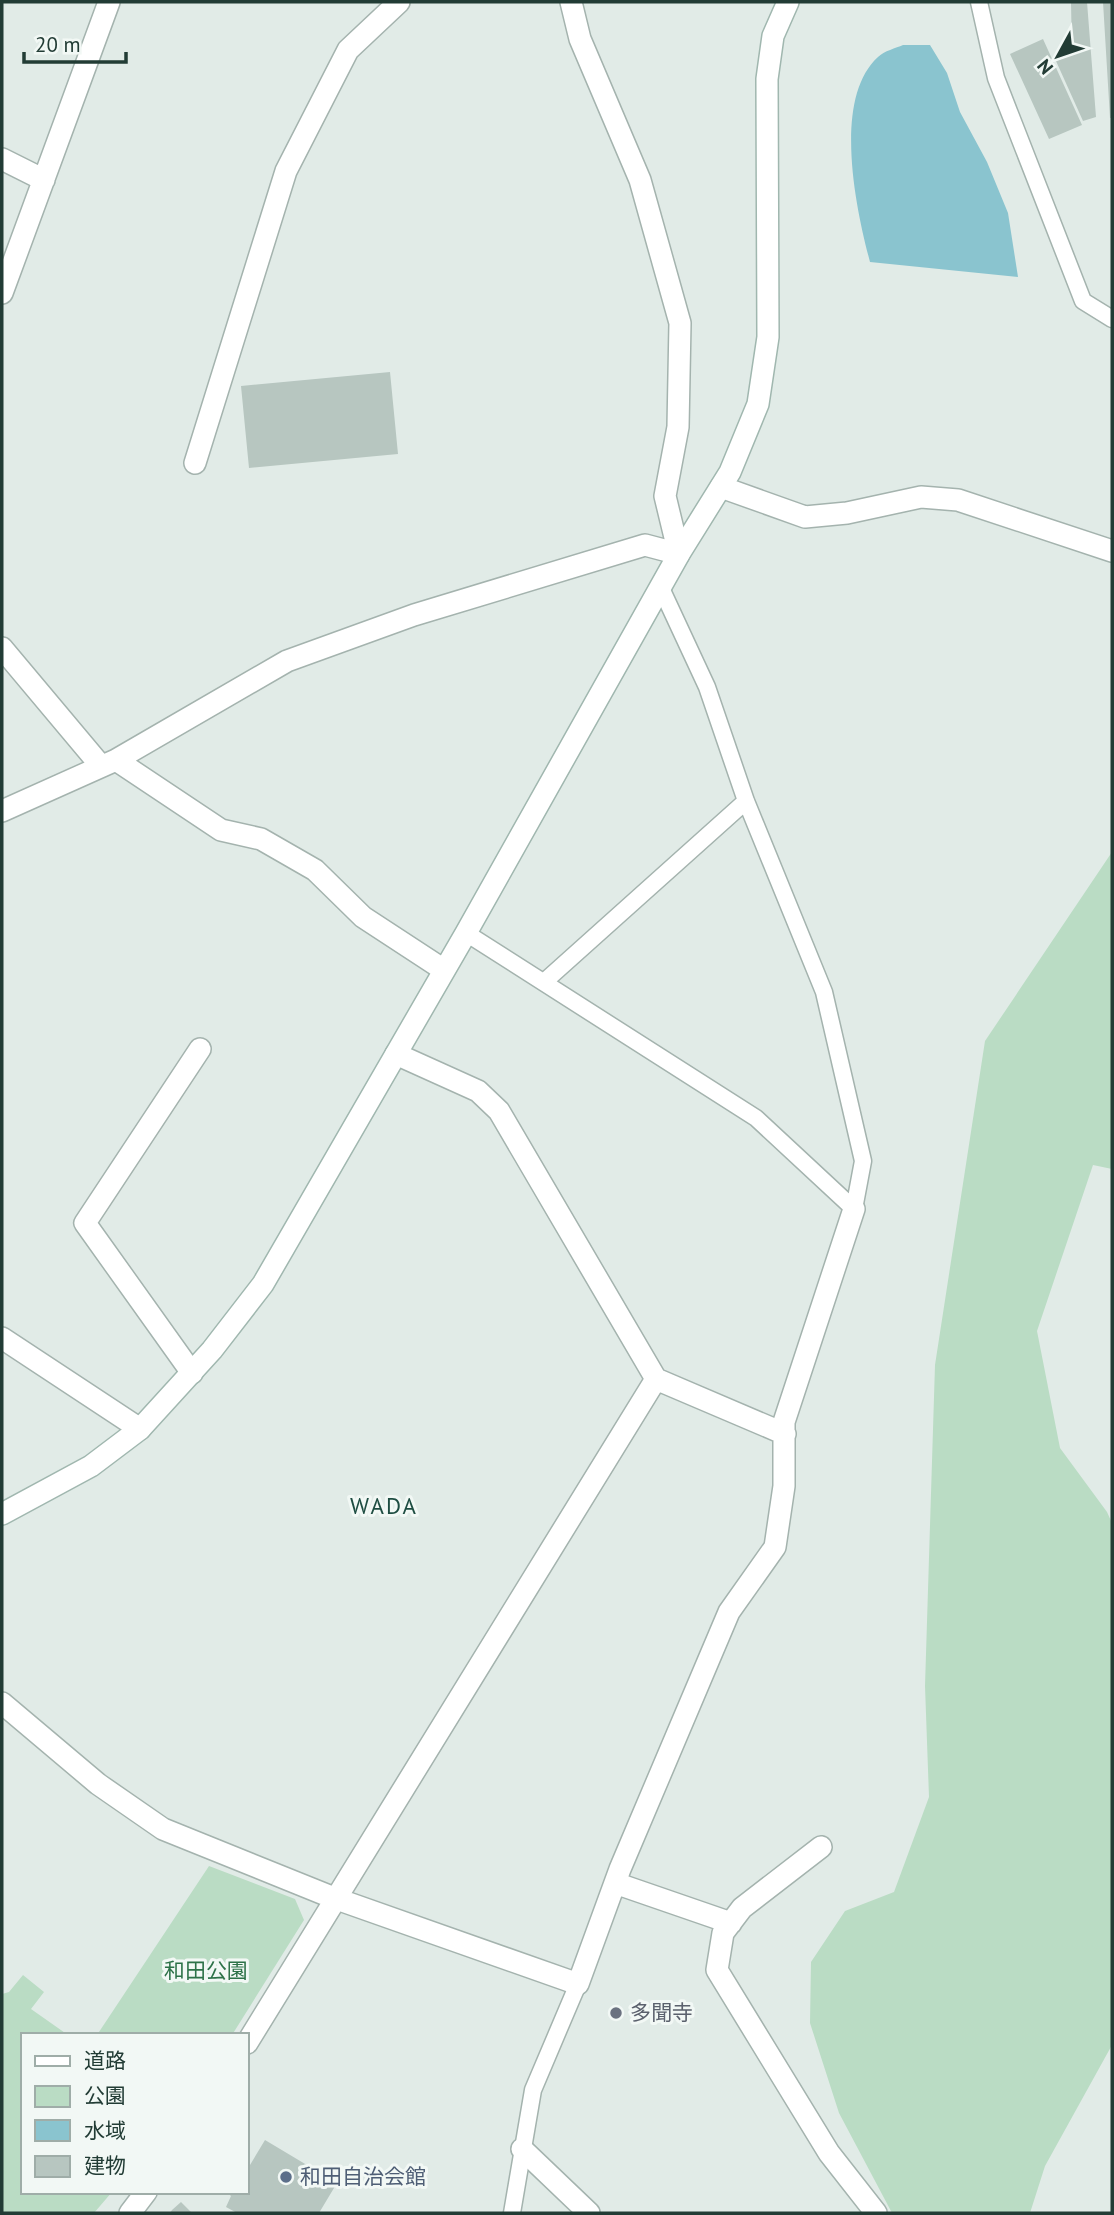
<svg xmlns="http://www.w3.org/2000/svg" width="1114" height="2215" viewBox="0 0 1114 2215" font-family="'PT Sans','Noto Sans JP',sans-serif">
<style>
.green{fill:#badcc4}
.water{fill:#8ac4cf}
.building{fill:#b7c6c0}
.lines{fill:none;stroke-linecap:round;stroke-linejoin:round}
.lane-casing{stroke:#a4b3ae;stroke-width:19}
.street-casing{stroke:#a4b3ae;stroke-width:24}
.secondary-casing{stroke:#a0b7af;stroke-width:24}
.lane{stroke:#fff;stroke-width:16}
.street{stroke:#fff;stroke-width:21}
.secondary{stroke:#fff;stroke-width:21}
.worship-dot{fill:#6b7280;stroke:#f2f8f5;stroke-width:2.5}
.service-dot{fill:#5c6f8a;stroke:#f2f8f5;stroke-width:2.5}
.labels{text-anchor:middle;stroke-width:6;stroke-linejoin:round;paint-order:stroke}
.park-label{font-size:21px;fill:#2d7248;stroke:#f2f8f5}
.worship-label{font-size:21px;fill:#5b616d;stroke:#f2f8f5;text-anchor:start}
.service-label{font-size:21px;fill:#4e5e75;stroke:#f2f8f5;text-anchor:start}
.neighbourhood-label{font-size:23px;letter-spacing:2px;fill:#1e4d42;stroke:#f2f8f5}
</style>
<rect width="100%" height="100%" fill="#e1ebe7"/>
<path class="green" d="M1112,852V1169L1093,1165L1037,1331L1060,1448L1107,1512L1112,1523V2045L1045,2166L1030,2213H892L839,2113L810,2023L811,1962L845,1911L894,1892L929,1797L925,1686L935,1365L985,1041Z
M209,1866L295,1899L304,1920L232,2035H97Z
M23,1975L44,1992L31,2009L68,2035H23V2192H112L94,2213H2V1994L9,1992Z"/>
<path class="water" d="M903,45H930L947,73L960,112L987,162L1008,213L1018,277L870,262C856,209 832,99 878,57C884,51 896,48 903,45Z"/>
<path class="building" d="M1071,2H1087L1096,117L1083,121L1056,61L1072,55Z
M1103,2H1112V118H1110Z
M1043,39L1082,125L1049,139L1010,54Z
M390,372L398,454L249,468L241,386Z
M265,2140L337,2183L319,2213H237L226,2207L231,2196L227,2192H247V2170Z
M181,2202L192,2213H170L172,2210Z"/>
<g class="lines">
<g class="lane-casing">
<path id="lane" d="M979,2L996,78L1083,301L1112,319
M661,588L707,687L746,801L824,992L863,1161L854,1209
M466,933L756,1118L854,1209
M544,982L746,801
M512,2213L533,2090L578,1984"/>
</g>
<g class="street-casing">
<path id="street" d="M2,159L44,180
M2,293L109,2
M195,463L286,171L348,50L399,2
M721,487L805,517L847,513L921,497L958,500L1112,551
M2,648L101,766
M116,760L221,830L261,839L315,870L363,917L444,970
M2,811L116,760L287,661L414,615L645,545L679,554L665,496L678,427L680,323L640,180L580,39L571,2
M396,1054L478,1091L499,1111L656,1379L785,1434
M2,1338L140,1429
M192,1373L85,1223L200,1049
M2,1703L98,1784L163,1829L334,1898L578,1984L620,1869L729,1612L775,1547L784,1486V1422L854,1209
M821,1847L742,1908L723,1933L717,1970L829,2153L876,2213
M615,1883L731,1923
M247,2043L656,1379
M522,2149L589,2213
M130,2213L146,2192"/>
</g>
<g class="secondary-casing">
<path id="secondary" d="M2,1514L91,1466L140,1429L212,1350L263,1284L466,933L679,554L730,472L758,404L768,337L767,79L773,36L788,2"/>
</g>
<use href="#lane" class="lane"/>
<use href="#street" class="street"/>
<use href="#secondary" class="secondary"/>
</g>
<circle class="worship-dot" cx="616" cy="2013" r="7"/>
<circle class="service-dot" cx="286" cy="2177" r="7"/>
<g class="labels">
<g class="park-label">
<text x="206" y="1978">和田公園</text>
</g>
<g class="worship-label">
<text x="630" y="2020">多聞寺</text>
</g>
<g class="service-label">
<text x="300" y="2184">和田自治会館</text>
</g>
<g class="neighbourhood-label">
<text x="384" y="1514">WADA</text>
</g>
</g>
<rect width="1114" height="2215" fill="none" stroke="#223c35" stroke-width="7"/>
<rect x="21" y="2033" width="228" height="161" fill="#f2f8f5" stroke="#9fada8" stroke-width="2"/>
<rect x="35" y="2056" width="35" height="10" fill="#ffffff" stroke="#9fada8" stroke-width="2"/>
<text x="84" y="2068" font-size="21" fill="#223c35">道路</text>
<rect x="35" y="2086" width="35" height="21" fill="#badcc4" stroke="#9fada8" stroke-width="2"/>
<text x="84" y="2103" font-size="21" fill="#223c35">公園</text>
<rect x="35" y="2120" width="35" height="21" fill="#8ac4cf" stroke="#9fada8" stroke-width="2"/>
<text x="84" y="2138" font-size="21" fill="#223c35">水域</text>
<rect x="35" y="2156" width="35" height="21" fill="#b7c6c0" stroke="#9fada8" stroke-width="2"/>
<text x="84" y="2173" font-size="21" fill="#223c35">建物</text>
<g transform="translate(1058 56) rotate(230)" stroke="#f2f8f5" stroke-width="5" paint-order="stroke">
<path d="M0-5L12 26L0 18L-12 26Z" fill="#223c35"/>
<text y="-10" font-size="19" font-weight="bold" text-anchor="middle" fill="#223c35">N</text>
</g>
<path d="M24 52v10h102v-10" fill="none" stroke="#223c35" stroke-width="3.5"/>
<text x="35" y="52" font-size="21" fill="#223c35" stroke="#f2f8f5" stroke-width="5" paint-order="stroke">20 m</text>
</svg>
